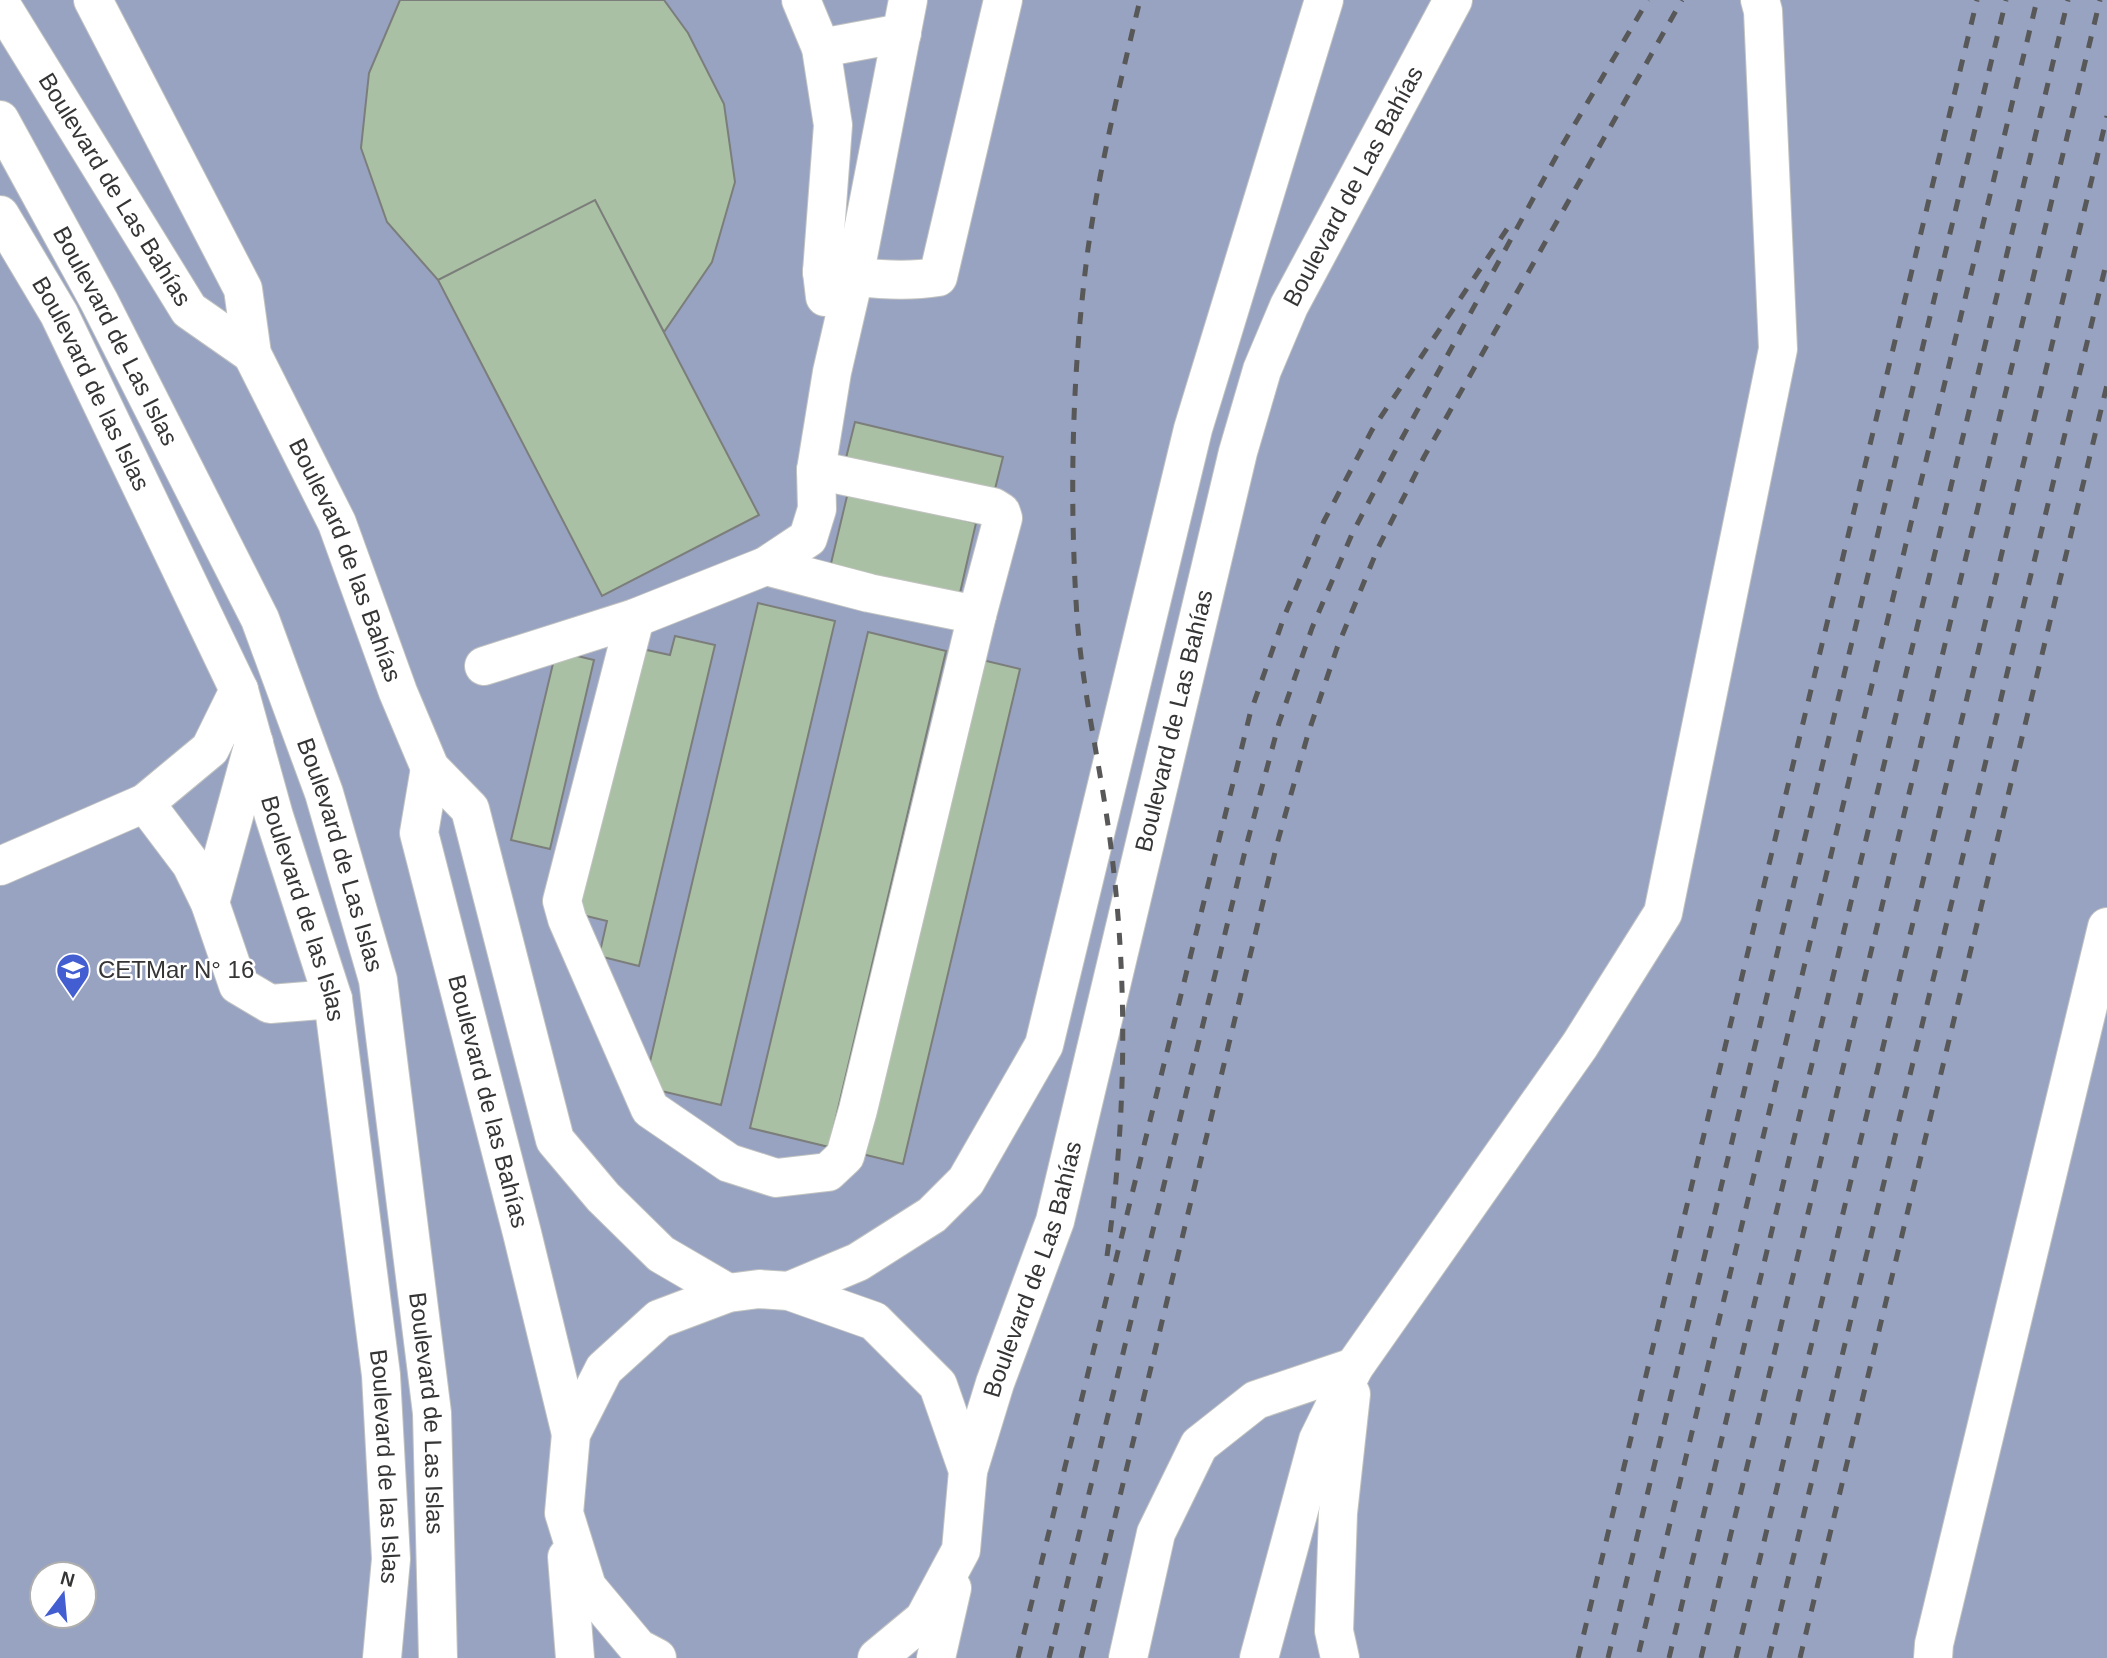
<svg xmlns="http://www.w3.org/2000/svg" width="2107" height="1658" viewBox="0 0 2107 1658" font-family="Arial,sans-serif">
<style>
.water{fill:#98a3c1;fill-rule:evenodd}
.building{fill:#aac0a4;stroke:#7b7e7b;stroke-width:2}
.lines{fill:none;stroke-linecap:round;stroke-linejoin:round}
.minor-casing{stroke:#c2c4c1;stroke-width:40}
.minor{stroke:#fff;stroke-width:38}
.rail{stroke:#575857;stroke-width:5;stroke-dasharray:12 12;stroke-linecap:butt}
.labels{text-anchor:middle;stroke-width:5;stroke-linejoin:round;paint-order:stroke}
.street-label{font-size:24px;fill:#343534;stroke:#fff}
.poi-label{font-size:24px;fill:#343534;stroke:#fff;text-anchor:start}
</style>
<rect width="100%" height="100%" fill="#eaede9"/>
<path class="water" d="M0,0H2107V1658H0ZM42,1574H84V1616H42Z"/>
<path class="building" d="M400,0H664L688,33L724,104L735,182L712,262L664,332L595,200L438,280L387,222L361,148L369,73Z
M595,200L759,515L602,596L438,280Z
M855,422L1003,457L993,497L845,462Z
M848,492L976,523L957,606L828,576Z
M758,603L835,621L721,1105L644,1087Z
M868,632L946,651L829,1147L750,1128Z
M675,636L715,645L639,966L599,956L607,921L570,912L633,647L670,655Z
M556,651L594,660L550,849L511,840Z
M978,659L1020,669L903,1164L862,1154Z"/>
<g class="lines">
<g class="minor-casing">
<g id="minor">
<path id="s1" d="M93,0L243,289L252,354L337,523L398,692L430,768L470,809L555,1140L603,1197L661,1254L728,1293"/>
<path d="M801,0L821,48L833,125L822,272L825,297"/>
<path id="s2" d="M0,3L189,310L252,354"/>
<path d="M821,48L902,33"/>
<path id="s3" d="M0,120L99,301L260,619L324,793L378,980L432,1413L438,1658"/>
<path id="s4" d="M0,215L59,314L239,690L274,816L333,999L381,1375L391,1559L382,1658"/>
<path d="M822,272C861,278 900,283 938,277L1003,0"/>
<path d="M766,566L869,593L977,615"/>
<path d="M635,618L562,901L567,919L650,1109L729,1163L776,1178L828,1172L845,1156L858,1110L977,615L1003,518L1001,512L993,507L816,470"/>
<path d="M484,666L635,618L766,566L808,538L817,509L816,470L832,372L854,277L908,0"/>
<path id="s5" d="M430,768L419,833L522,1233L571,1434"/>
<path d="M145,803L191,864L210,903L238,985L270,1004L333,999"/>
<path d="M0,866L145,803L210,749L239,690"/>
<path d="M210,903L254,743"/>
<path d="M789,1291L858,1262L932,1215L966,1181L1044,1045L1193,429L1324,0"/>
<path id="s6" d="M968,1471L995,1383L1055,1221L1238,452L1262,370L1289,306L1453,0"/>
<path d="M567,1557L575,1658"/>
<path d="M657,1658L638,1648L587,1587L564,1513L571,1434L604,1369L659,1319L728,1293L759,1289L789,1291L874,1321L938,1385L968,1471L961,1550L924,1619L877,1658"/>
<path d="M936,1658L952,1588"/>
<path d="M1128,1658L1156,1533L1199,1445L1256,1400L1354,1367"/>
<path d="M1259,1658L1318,1440L1354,1367L1580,1045L1663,913L1778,349L1763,11L1760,0"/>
<path d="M1340,1658L1334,1631L1338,1513L1351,1394"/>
<path d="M1933,1658L1934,1644L2107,927"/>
</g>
</g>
<use href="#minor" class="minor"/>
<path class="rail" d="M1107,1256C1126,1123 1128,989 1112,856C1103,776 1083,698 1077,617C1069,495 1072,371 1088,249C1100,165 1120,83 1140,0
M1639,1652L2037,0
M1018,1658L1250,714L1284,617L1324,521L1372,430L1507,229
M1049,1658L1247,843L1279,723L1312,628L1352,534L1401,440L1563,144L1648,0
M1081,1658L1277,844L1308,734L1337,648L1378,548L1424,457L1682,0
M1578,1658L1977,0
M1608,1658L2006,0
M1669,1658L2068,0
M1701,1658L2100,0
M1736,1658L2107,116
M1769,1658L2107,260
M1800,1658L2107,385"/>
</g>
<defs>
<g id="school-pin" transform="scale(1.75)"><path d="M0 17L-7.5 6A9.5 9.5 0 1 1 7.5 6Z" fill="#425ed1" stroke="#fff"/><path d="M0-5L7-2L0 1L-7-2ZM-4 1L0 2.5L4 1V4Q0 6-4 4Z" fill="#fff"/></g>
</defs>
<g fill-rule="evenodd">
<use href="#school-pin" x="73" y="970"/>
</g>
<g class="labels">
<g class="street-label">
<text dy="8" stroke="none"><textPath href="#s6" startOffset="1346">Boulevard de Las Bahías</textPath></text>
<text dy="8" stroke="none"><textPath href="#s2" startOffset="219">Boulevard de Las Bahías</textPath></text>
<text dy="8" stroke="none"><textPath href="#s3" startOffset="245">Boulevard de Las Islas</textPath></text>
<text dy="8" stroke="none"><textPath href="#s4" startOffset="192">Boulevard de las Islas</textPath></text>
<text dy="8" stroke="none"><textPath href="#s1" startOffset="618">Boulevard de las Bahías</textPath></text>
<text dy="8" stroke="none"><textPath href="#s6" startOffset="779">Boulevard de Las Bahías</textPath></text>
<text dy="8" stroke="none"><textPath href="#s3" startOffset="812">Boulevard de Las Islas</textPath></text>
<text dy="8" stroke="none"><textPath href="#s4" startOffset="760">Boulevard de las Islas</textPath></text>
<text dy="8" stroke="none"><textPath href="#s5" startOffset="343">Boulevard de las Bahías</textPath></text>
<text dy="8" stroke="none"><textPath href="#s6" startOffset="212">Boulevard de Las Bahías</textPath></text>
<text dy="8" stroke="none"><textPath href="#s3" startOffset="1379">Boulevard de Las Islas</textPath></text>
<text dy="8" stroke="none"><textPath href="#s4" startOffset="1326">Boulevard de las Islas</textPath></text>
</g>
<g class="poi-label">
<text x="98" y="978">CETMar N° 16</text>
</g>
</g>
<g transform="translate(63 1595) rotate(16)"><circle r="33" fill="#ffffff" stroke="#aeaeae" stroke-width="2"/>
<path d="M0-5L12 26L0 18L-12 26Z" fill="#425ed1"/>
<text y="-10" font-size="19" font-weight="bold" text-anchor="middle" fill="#343534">N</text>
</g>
</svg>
